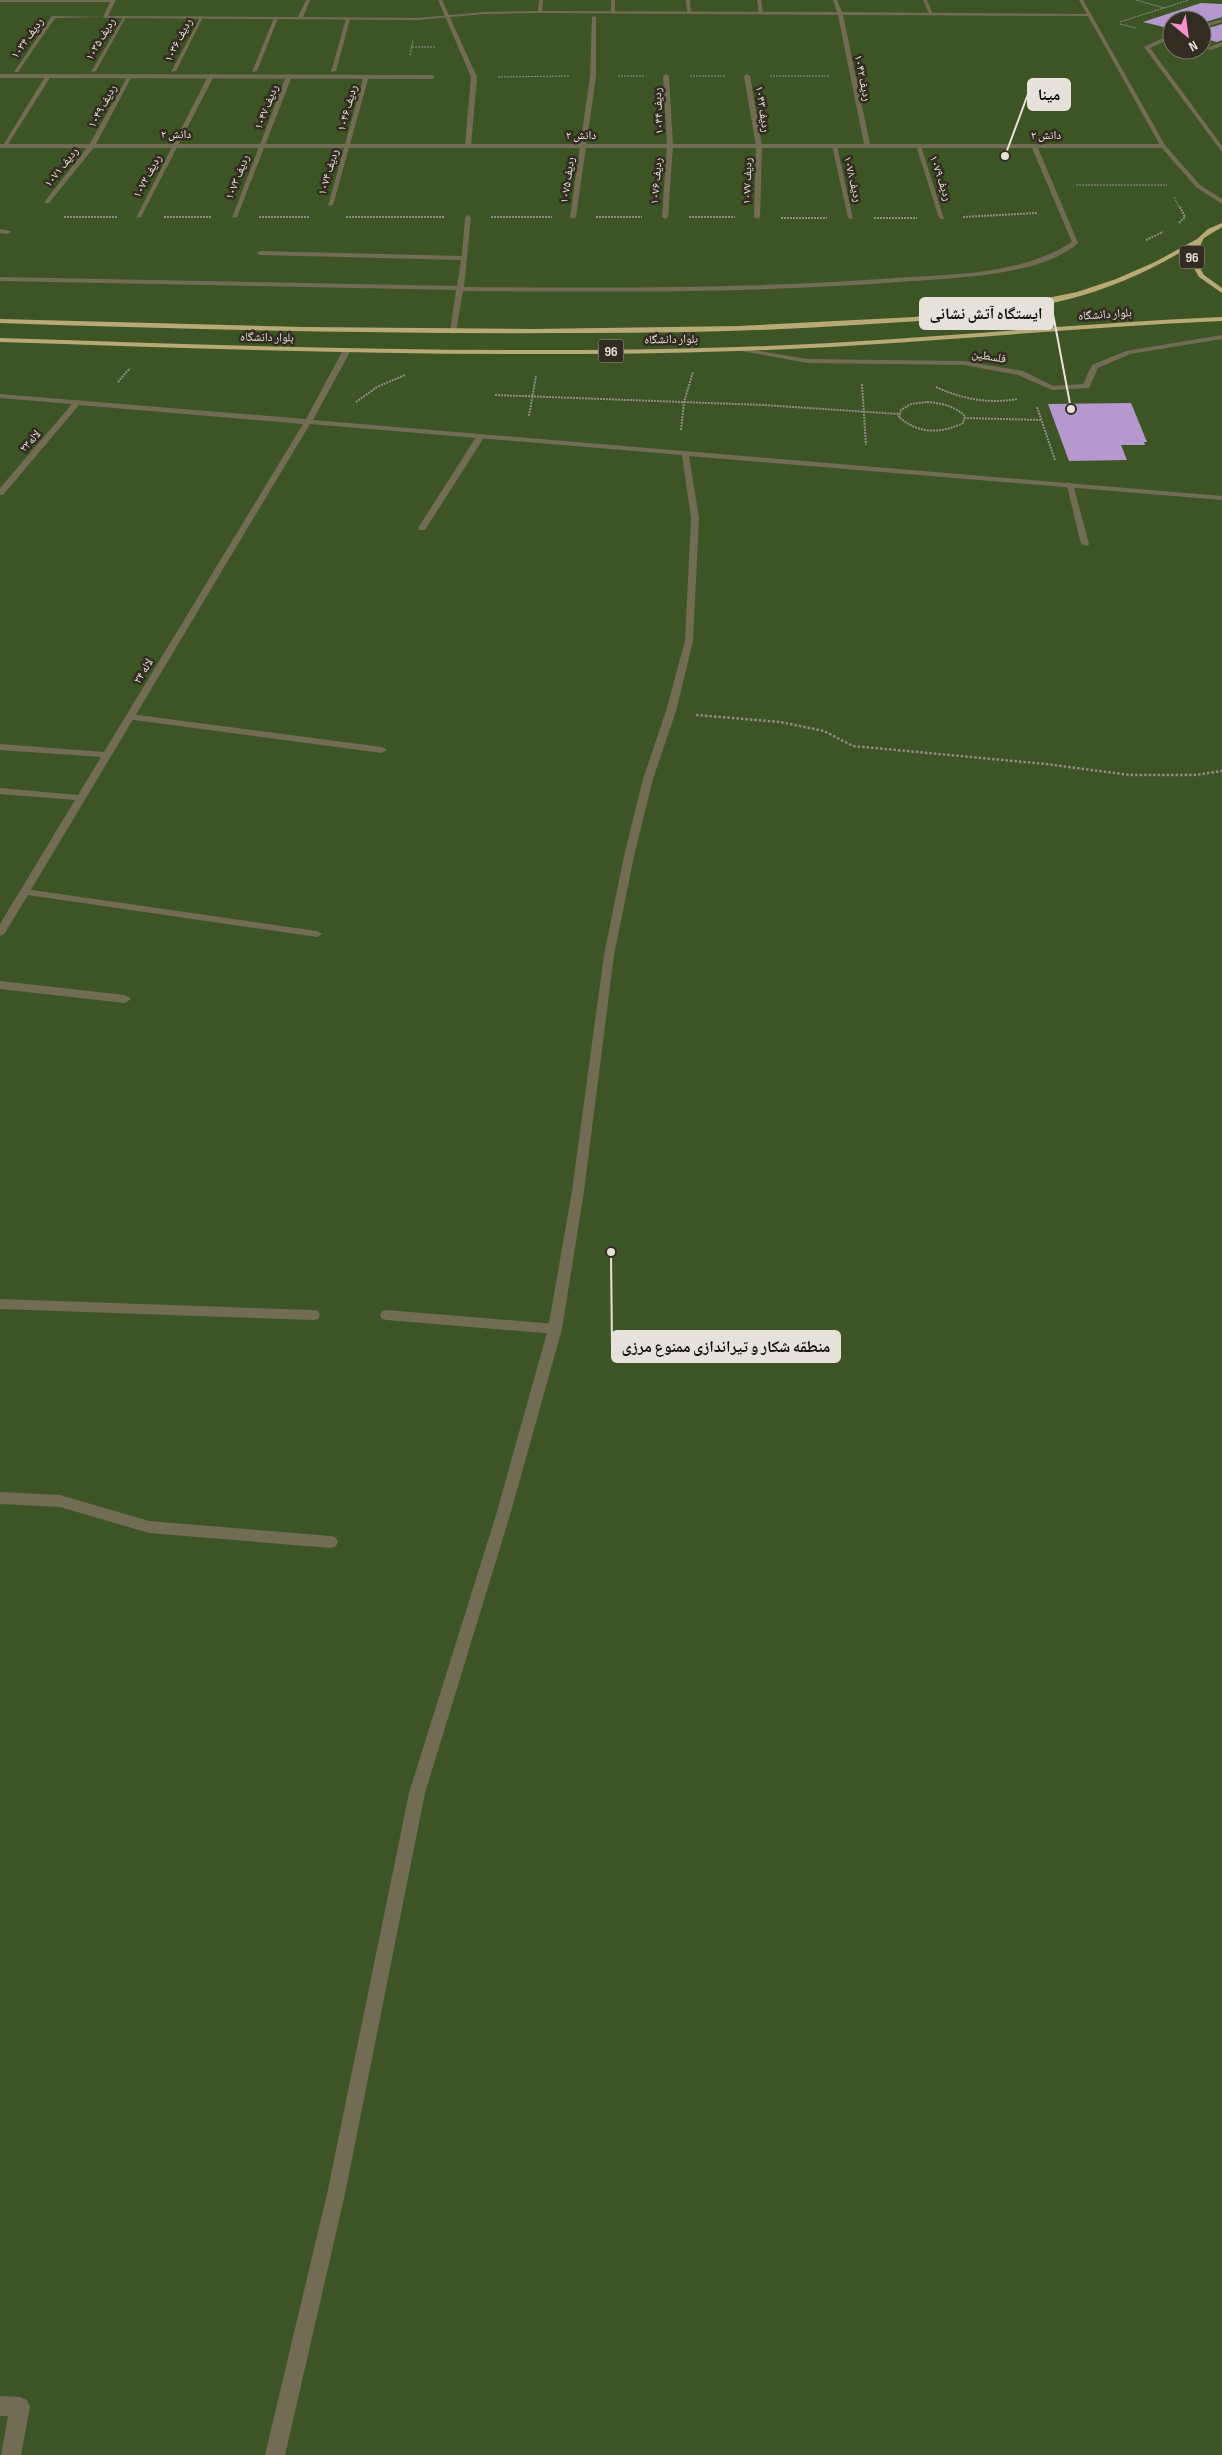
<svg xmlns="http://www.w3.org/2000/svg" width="1222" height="2455" viewBox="0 0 1222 2455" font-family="'Sofia Sans Condensed','Noto Naskh Arabic',sans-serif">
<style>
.green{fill:#3d5524;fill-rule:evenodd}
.building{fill:#b498ce}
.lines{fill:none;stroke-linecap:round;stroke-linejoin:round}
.path-far2{stroke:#928d84;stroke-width:1;stroke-dasharray:2 1;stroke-linecap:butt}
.path-far1{stroke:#928d84;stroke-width:2;stroke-dasharray:2 1;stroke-linecap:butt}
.path{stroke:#928d84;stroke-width:2.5;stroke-dasharray:2.5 2;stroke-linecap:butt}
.service{fill:#736c54;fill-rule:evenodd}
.minor{fill:#736c54;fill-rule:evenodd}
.tertiary{fill:#736c54;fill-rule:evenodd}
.primary{fill:#b8a977;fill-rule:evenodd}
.labels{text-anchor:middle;stroke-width:5;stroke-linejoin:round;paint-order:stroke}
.far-street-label{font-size:12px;fill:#e6e2db;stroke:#332d21}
.shield{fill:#332d21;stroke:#b0aca3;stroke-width:1}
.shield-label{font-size:14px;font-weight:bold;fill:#e6e2db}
.leader{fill:none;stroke:#e6e2db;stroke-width:2}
.callout-dot{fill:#e6e2db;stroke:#332d21;stroke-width:2}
.callout{fill:#e6e2db;stroke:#e6e2db;stroke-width:2}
.callout-label{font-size:16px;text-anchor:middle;font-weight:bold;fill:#111}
</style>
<rect width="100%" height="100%" fill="#332d21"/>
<path class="green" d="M0,0H1222V2455H0ZM1172,20H1202V50H1172Z"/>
<path class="building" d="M1201,3L1222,4V17L1202,23V20H1172V29L1143,22Z
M1222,24V40L1217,42L1202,38V30Z
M1131,403L1147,442H1144L1145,445H1121L1127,460L1069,461L1048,404Z"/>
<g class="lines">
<path class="path-far2" d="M1136,0L1164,8
M1120,22L1189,0
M1120,24L1136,28
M412,47H436
M410,55L413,40
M618,76H644
M690,76H726
M770,76H829
M498,77L569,76
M1076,185H1167
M1174,197L1180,209"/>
<path class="path-far1" d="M64,217H117
M164,217H212
M259,217H310
M346,217H445
M491,217H552
M596,217H642
M689,217H735
M963,217L1037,213
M781,218H827
M874,218H917
M1179,223L1185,217L1180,207
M1146,240L1163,232
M118,382L130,368
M862,384L866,445
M936,387C962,399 988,404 1017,399
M495,395L763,405L899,414
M356,402L377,387L405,375
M927,402C942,403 954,406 965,416L963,423C941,434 918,434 899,417L901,410L911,404Z
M1037,407L1055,460
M529,416L536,376
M964,418L1041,420
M681,430L684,402L693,372"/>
<path class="path" d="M696,715L780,722L824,731L853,746L1046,764L1130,775H1195L1222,771"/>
<path class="service" d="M539,0H543L542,12L540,13L538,12Z
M611,0H615V12L613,13L611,12Z
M686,0H690L691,14L687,13Z
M757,0H761L763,14L759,13Z
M923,0H927L933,15L929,14Z
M52,16L107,17L55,18L18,72H14Z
M124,16L126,17L96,71L91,72Z
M201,16L203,17L176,71L171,72Z
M594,16L596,17V76L576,217L573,219L570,217L590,76L592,17Z
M276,17L278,18L257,71L252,72L274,18Z
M348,18L350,19L336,71L331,72L346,19Z
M1222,19V22L1202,28V25Z
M1172,34V38L1150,48L1222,146V152L1144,47Z
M1222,42V46L1210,50L1207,48Z
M129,74L132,76L95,146L49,203H45V201L89,145Z
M211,74L214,76L141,217L136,218L208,76Z
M289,74L292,76L237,217L232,218L286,76Z
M666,74L669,76L673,146L668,217L665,219L662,217L667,146L663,76Z
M747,74L750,76L762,146L760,217L757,219L754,217L756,146L744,76Z
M46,75L51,76L7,146L2,147Z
M364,75L369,76L333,205L328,206Z
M832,145L837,146L853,219L848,218Z
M916,145L921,146L944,219L939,218Z
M478,434L485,436L425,530H419L418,528Z
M1066,482L1073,484L1089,544L1088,546L1081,544Z
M130,714L382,747L387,750L382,753L127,719L125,717Z
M25,889L317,931L322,934L317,937L21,894L20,892Z
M0,981L125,995L131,999L125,1003L0,989Z
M387,1310L555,1324L560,1325L562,1329L560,1333L555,1334L387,1320L382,1319L380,1315L382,1311Z
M0,1492L60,1495L149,1521L331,1536L336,1538L338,1542L336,1546L331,1548L149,1533L60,1507L0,1504Z"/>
<path class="minor" d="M0,0H116L108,16L298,17L306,0H310L303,17L418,18L484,12L540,11L837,12L833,0H837L842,12L1089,14L1091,16L843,15L870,144H1163L1166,146L1163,148H1038L1078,243C1041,277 948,278 899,282C754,293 609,292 463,291L456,332L453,334L450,332L456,290L0,281V277L457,286L461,260L260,255L257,253L260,251L462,256L465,217L468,215L471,217L464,287C608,288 752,289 895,278C954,274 1021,275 1072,242L1032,148H0V144H864L838,15L540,13L484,14L418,20L105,18L103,17L110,2H0Z
M0,74L432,75L435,77L432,79L0,78Z
M0,229L10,231L11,232L8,234L0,233Z
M1222,335V339L1130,354L1098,368L1089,388L1052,390L1018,375L964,365L808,363L730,349L734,347L808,359L964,361L1023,371L1053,386L1083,384L1092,365L1126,351Z
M347,348L351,350L313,420L1222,496V500L689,456L699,518L693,641L676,711L653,779L634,856L614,955L584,1191L562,1329L510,1515L425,1793L345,2194L285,2455H265L327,2194L409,1793L496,1515L548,1329L572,1191L604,955L624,856L643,779L666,711L685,641L691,518L682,455L310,424L5,933L0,936V924L75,800L0,794V788L78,795L101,757L0,750V744L104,752L303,424L79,405L3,495H0V488L72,404L0,398V394L306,419L343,350Z
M0,1299L313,1310L318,1311L320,1315L318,1319L313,1320L0,1309Z
M0,2396L20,2397L27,2400L30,2407L21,2455H1L8,2416H0Z"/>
<path class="tertiary" d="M438,0H442L477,77L471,146L468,148L465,146L471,77Z
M1079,0H1083L1165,145L1200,185L1222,199V204L1196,187L1161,147Z"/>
<path class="primary" d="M1222,223V227L1204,238L1194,258L1204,275L1222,288V293L1199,277L1188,258L1193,245C1170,259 1147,271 1123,281C1039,316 944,319 855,325C766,331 677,333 588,333C392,334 196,330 0,323V319L304,327L533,329L739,326L914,317L998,308L1077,292L1116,279L1155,262L1197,239L1208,229Z
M1222,317V321C1060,328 899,346 737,351C492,359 246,350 0,342V338C246,346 492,355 737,347C899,342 1060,324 1222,317Z"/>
</g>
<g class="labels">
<g class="far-street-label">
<text transform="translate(27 38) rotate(-55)" y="4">ردیف ۱۰۳۴</text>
<text transform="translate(100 39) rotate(-60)" y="4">ردیف ۱۰۳۵</text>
<text transform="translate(178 40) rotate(-63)" y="4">ردیف ۱۰۳۶</text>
<text transform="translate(863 78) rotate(78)" y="4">ردیف ۱۰۴۲</text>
<text transform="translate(102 106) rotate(-62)" y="4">ردیف ۱۰۴۹</text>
<text transform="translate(266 107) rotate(-69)" y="4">ردیف ۱۰۴۷</text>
<text transform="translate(347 108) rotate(-75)" y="4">ردیف ۱۰۴۶</text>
<text transform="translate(763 109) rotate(81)" y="4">ردیف ۱۰۴۳</text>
<text transform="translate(658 111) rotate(-93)" y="4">ردیف ۱۰۴۴</text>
<text x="176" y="138">دانش ۲</text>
<text x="581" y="139">دانش ۲</text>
<text x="1046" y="139">دانش ۲</text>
<text transform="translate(61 167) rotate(-52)" y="4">ردیف ۱۰۷۱</text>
<text transform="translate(328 172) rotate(-74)" y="4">ردیف ۱۰۷۴</text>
<text transform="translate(147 176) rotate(-62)" y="4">ردیف ۱۰۷۲</text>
<text transform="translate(237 177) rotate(-69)" y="4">ردیف ۱۰۷۳</text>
<text transform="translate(941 178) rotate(71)" y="4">ردیف ۱۰۷۹</text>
<text transform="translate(853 179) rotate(76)" y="4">ردیف ۱۰۷۸</text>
<text transform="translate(567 180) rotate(-82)" y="4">ردیف ۱۰۷۵</text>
<text transform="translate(656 181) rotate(-86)" y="4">ردیف ۱۰۷۶</text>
<text transform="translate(747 181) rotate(-89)" y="4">ردیف ۱۰۷۷</text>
<text transform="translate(1105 314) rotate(-4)" y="4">بلوار دانشگاه</text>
<text transform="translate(267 337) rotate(1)" y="4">بلوار دانشگاه</text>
<text transform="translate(671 339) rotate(-1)" y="4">بلوار دانشگاه</text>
<text transform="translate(989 356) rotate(10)" y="4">فلسطین</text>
<text transform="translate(30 441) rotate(-49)" y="4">لاله۲۳</text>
<text transform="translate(143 671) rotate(-59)" y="4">لاله ۲۴</text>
</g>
<g class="shield">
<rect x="1179.5" y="245.5" width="25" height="23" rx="4"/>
<rect x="598.5" y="339.5" width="25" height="23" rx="4"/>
</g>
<g class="shield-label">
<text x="1192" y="262">96</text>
<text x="611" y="356">96</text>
</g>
</g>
<path class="leader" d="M1005 156L1028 94M1071 409L1053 314M611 1252L612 1346"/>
<g class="callout-dot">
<circle cx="1005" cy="156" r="5"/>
<circle cx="1071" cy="409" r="5"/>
<circle cx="611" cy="1252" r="5"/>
</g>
<g class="callout">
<rect x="1028" y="79" width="42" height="31" rx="5"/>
<rect x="920" y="298" width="133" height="31" rx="5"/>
<rect x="612" y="1331" width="228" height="31" rx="5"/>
</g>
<g class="callout-label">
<text x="1049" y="100">مینا</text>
<text x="986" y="319">ایستگاه آتش نشانی</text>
<text x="726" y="1352">منطقه شکار و تیراندازی ممنوع مرزی</text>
</g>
<g transform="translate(1187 35) rotate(151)"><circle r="24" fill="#332d21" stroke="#7b756b"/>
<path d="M0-4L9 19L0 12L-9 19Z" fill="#f890cb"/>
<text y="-8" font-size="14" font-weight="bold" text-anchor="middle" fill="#e6e2db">N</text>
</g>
</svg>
